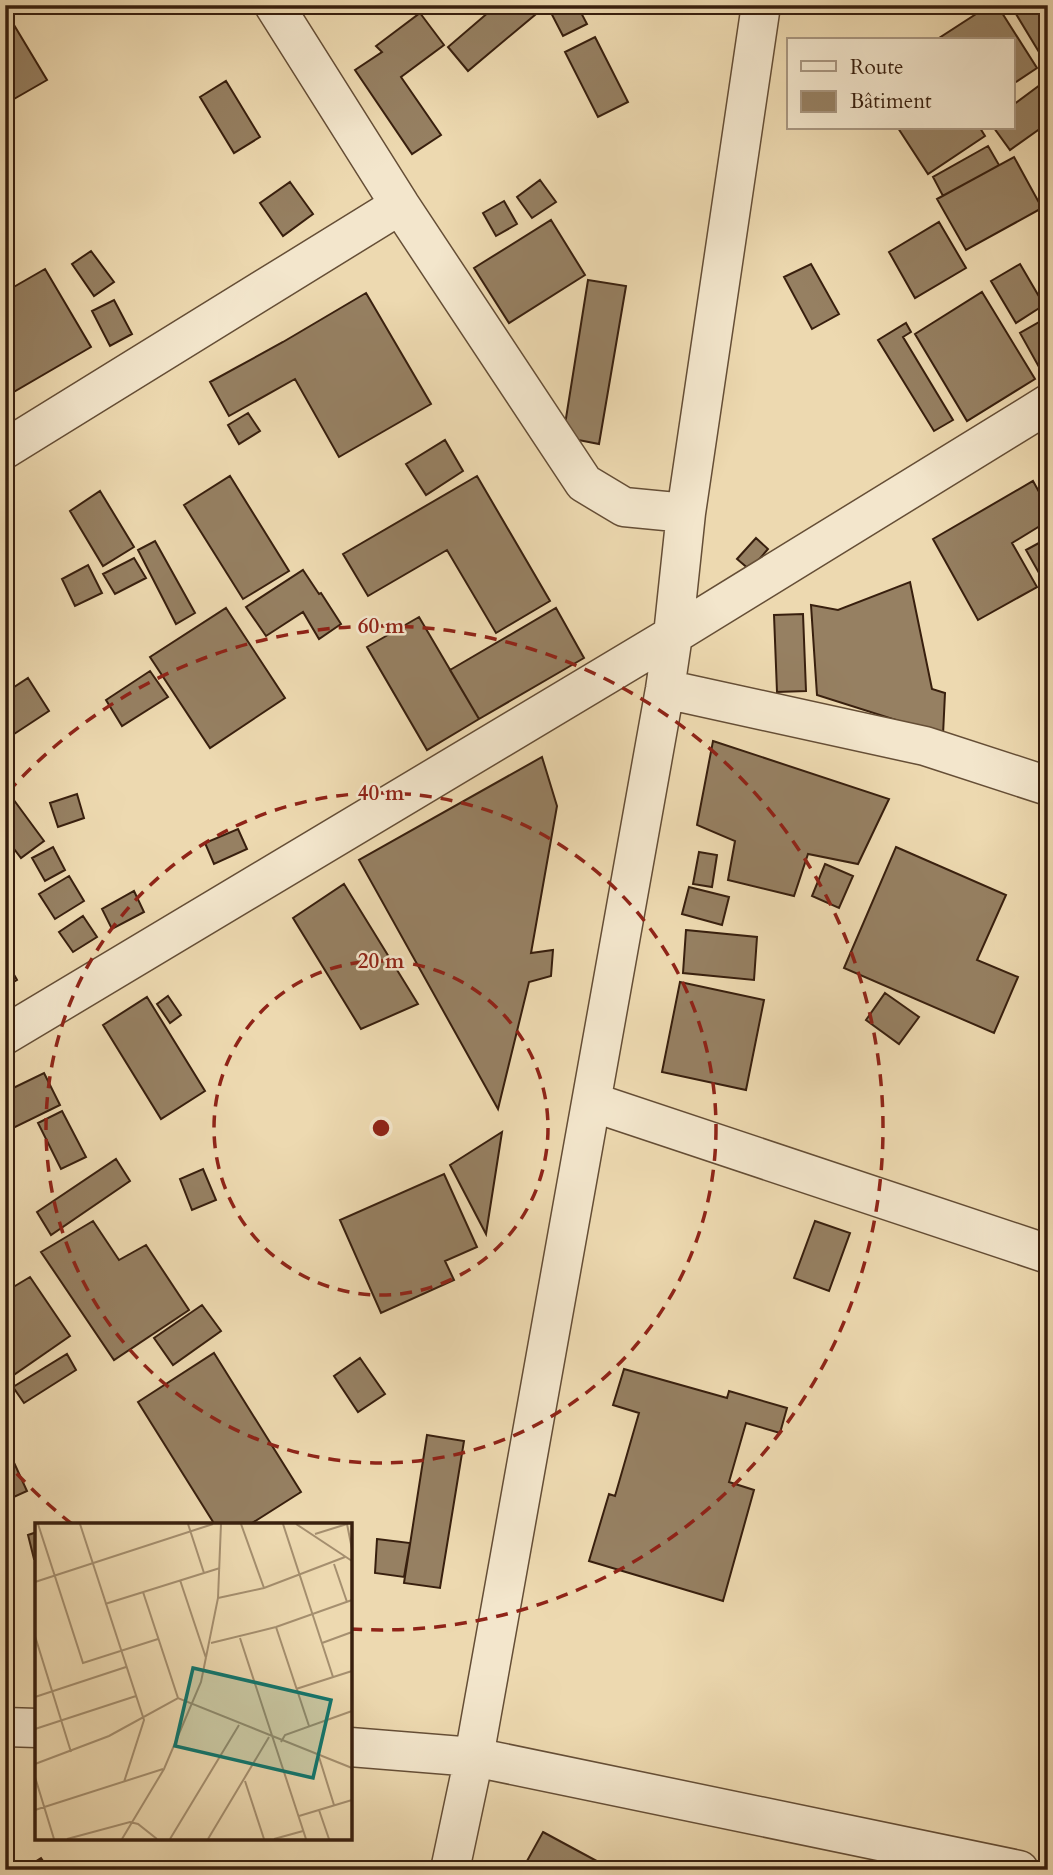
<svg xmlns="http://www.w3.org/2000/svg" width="1053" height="1875" viewBox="0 0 1053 1875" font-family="Cardo,serif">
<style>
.building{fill:#968062;stroke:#381f0e;stroke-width:2}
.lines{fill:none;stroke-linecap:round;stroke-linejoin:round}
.minor-casing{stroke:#654e36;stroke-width:41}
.minor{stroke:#f3e6cc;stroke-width:38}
.ring{fill:none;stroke:#8f2418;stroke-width:3.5;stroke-dasharray:12 9}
.inset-road{fill:none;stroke:#a58f6f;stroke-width:2}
.view{fill:#0f766e;fill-opacity:0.15;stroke:#0f766e;stroke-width:3.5}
.inset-edge{fill:none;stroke:#381f0e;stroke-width:3.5}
.centre{fill:#8f2418;stroke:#f3e6cc;stroke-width:3.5}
.ring-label{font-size:21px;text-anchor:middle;font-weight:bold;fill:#8f2418;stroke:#f3e6cc;stroke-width:5;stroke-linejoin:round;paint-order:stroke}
</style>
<rect width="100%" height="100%" fill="#edd9b0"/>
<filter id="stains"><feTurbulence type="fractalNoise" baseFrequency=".00286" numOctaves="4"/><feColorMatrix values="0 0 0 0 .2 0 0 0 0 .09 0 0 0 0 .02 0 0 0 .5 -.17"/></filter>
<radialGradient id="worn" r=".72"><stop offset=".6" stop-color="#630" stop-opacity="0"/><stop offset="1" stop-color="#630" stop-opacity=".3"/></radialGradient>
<path class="building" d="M497,5H539L542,9L468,71L448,47Z
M547,5H577L587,24L563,36Z
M990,5H997L1037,68L1013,84V40H936Z
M1019,5H1048V67L1013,9Z
M5,10L47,80L7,103L5,100Z
M420,13L444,45L401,77L441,135L412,154L355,70L382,52L376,46Z
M595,37L628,102L598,117L565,52Z
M1048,79V123L1010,150L994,128H1013V105Z
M226,81L260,137L234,153L200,97Z
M898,128H980L985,136L928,174Z
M988,146L999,165L943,196L933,177Z
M1014,157L1042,208L966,250L937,199Z
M540,180L556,202L532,218L517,197Z
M290,182L313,214L283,236L260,203Z
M504,201L517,224L496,236L483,213Z
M551,220L585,275L509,323L474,268Z
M939,222L966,268L915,298L889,252Z
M91,251L114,282L94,296L72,264Z
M811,264L839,314L812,329L784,277Z
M1020,264L1044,305L1016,323L991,281Z
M45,269L91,347L5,397V292Z
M588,280L626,286L599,444L563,437Z
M982,292L1035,379L967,421L915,334Z
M366,293L431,404L339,457L295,379L229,416L210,382L283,342Z
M114,300L132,334L110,346L92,311Z
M1048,317V374L1044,376L1020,333Z
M906,323L911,332L903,337L953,420L934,431L878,340Z
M248,413L260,431L239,444L228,425Z
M445,440L463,471L426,495L406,464Z
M230,476L289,571L243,599L184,505Z
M477,476L550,601L496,633L447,550L368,596L343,554Z
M1033,481L1048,508V521L1012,543L1037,587L978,620L933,539Z
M100,491L134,547L103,566L70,511Z
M756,538L768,549L750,570L737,559Z
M1048,538V589L1026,550Z
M155,541L195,613L176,624L138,550Z
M134,558L146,578L115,594L103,574Z
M88,565L102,593L75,606L62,579Z
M303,570L319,594L321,593L341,624L319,639L303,612L266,636L246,607Z
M910,582L932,689L945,693L943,735L817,695L811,605L838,610Z
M226,608L285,698L210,748L150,657Z
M556,608L584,658L479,719L450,670Z
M803,614L806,691L777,692L774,615Z
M419,617L479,719L427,750L367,647Z
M150,671L168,697L122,726L106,700Z
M28,678L49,711L5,740V693Z
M713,741L889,799L858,864L808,854L794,896L728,880L735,841L697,825Z
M542,757L557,806L531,953L553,950L551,976L529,982L498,1109L359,860Z
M5,788L44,841L21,858L5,837Z
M77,794L84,818L58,827L50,803Z
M238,829L247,849L214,864L205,843Z
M53,847L65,870L45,881L32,858Z
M896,847L1006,895L977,960L1018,977L994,1033L844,968Z
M699,852L717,855L712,887L693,884Z
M825,864L853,876L839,908L812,896Z
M69,876L84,901L55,919L39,894Z
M344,884L418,1004L361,1029L293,918Z
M689,887L729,897L722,925L682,914Z
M134,891L144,912L112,929L102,909Z
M83,916L97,937L73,952L59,932Z
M686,930L757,937L754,980L683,973Z
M5,959L17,980L5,987Z
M680,982L764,1000L746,1090L662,1072Z
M885,993L919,1017L899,1044L866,1020Z
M168,996L181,1015L170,1023L157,1004Z
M147,997L205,1091L161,1119L103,1025Z
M44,1073L60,1105L5,1132V1092Z
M62,1111L86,1157L61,1169L38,1123Z
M502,1132L486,1234L450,1165Z
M116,1159L130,1181L51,1235L37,1212Z
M203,1169L216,1200L192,1210L180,1179Z
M444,1174L477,1247L445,1261L454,1280L381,1313L340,1220Z
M93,1221L119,1260L146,1245L189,1310L114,1360L41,1252Z
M815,1221L850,1233L829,1291L794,1278Z
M30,1277L70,1336L5,1381V1292Z
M202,1305L221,1331L173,1365L154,1338Z
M214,1353L301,1492L249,1525H215L138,1402Z
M67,1354L76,1370L24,1403L13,1387Z
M360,1358L385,1394L358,1412L334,1376Z
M624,1369L727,1398L729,1391L787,1408L780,1433L746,1423L729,1482L754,1490L723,1601L589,1561L609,1494L615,1496L639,1413L613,1405Z
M427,1435L464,1441L440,1588L404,1583Z
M5,1443L27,1491L5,1501Z
M37,1532V1559H34L28,1535Z
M377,1539L410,1543L404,1577L375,1573Z
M543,1832L606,1866L604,1870H522Z
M41,1858L49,1870H22Z"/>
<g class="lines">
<g class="minor-casing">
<path id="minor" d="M274,5L400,205L584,483L624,507L686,513
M5,449L400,205
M665,689L925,746L1048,786
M5,1035L673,635L1048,404
M592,1102L1048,1254
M5,1727L37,1728
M350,1747L474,1757L1019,1870
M450,1870L474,1757L665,689L673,635L686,513L761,5"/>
</g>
<use href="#minor" class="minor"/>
</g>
<g class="ring">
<circle cx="381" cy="1128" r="167"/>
<circle cx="381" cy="1128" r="335"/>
<path d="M72 1524A502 502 0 0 1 8 1464M8 792A502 502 0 1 1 350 1629"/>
</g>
<g transform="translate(35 1523)">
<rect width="317" height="317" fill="#edd9b0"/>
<path class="inset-road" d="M3,1L48,140L123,116M45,1L109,197L89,259M153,1L169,50M206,1L229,65M248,1L298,154M261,1L317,38M312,1L317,26M280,11L312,1M299,41L312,79M145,57L171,135M0,59L178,1M108,69L143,175M183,75L229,65L310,34M70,81L185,45M241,104L274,203M0,113L36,229M205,115L271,316M176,120L241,104L317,77M287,120L317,109M261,166L317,148M0,174L91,144M0,206L101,173M246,219L250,212L317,188M284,234L299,282M0,241L74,213L143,175L317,245M0,254L19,316M210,258L229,316M0,287L128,246M284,287L294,316M264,293L317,277M32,316L95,299L103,301L122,316M87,316L129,246L166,159L183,75L186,1M135,316L204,202M173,316L234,214M239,316L268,308"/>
<path class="view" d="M158,145L296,177L278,255L140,223Z"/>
<rect width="317" height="317" class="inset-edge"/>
</g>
<circle cx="381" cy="1128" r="10" class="centre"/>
<g class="ring-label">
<text x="381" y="633">60 m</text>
<text x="381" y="800">40 m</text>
<text x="381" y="968">20 m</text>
</g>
<rect width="1053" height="1875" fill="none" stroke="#edd9b0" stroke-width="28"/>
<rect x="7" y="7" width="1039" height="1861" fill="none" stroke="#381f0e" stroke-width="3.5"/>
<rect x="14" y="14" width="1025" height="1847" fill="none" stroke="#381f0e" stroke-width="2"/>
<rect x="787" y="38" width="228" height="91" fill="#f3e6cc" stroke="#a89680" stroke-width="2"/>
<rect x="801" y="61" width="35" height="10" fill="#f3e6cc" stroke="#a89680" stroke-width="2"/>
<text x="850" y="74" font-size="21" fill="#381f0e">Route</text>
<rect x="801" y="91" width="35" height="21" fill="#968062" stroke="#a89680" stroke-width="2"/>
<text x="850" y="108" font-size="21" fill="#381f0e">Bâtiment</text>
<rect width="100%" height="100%" filter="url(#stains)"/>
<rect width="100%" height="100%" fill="url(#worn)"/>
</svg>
